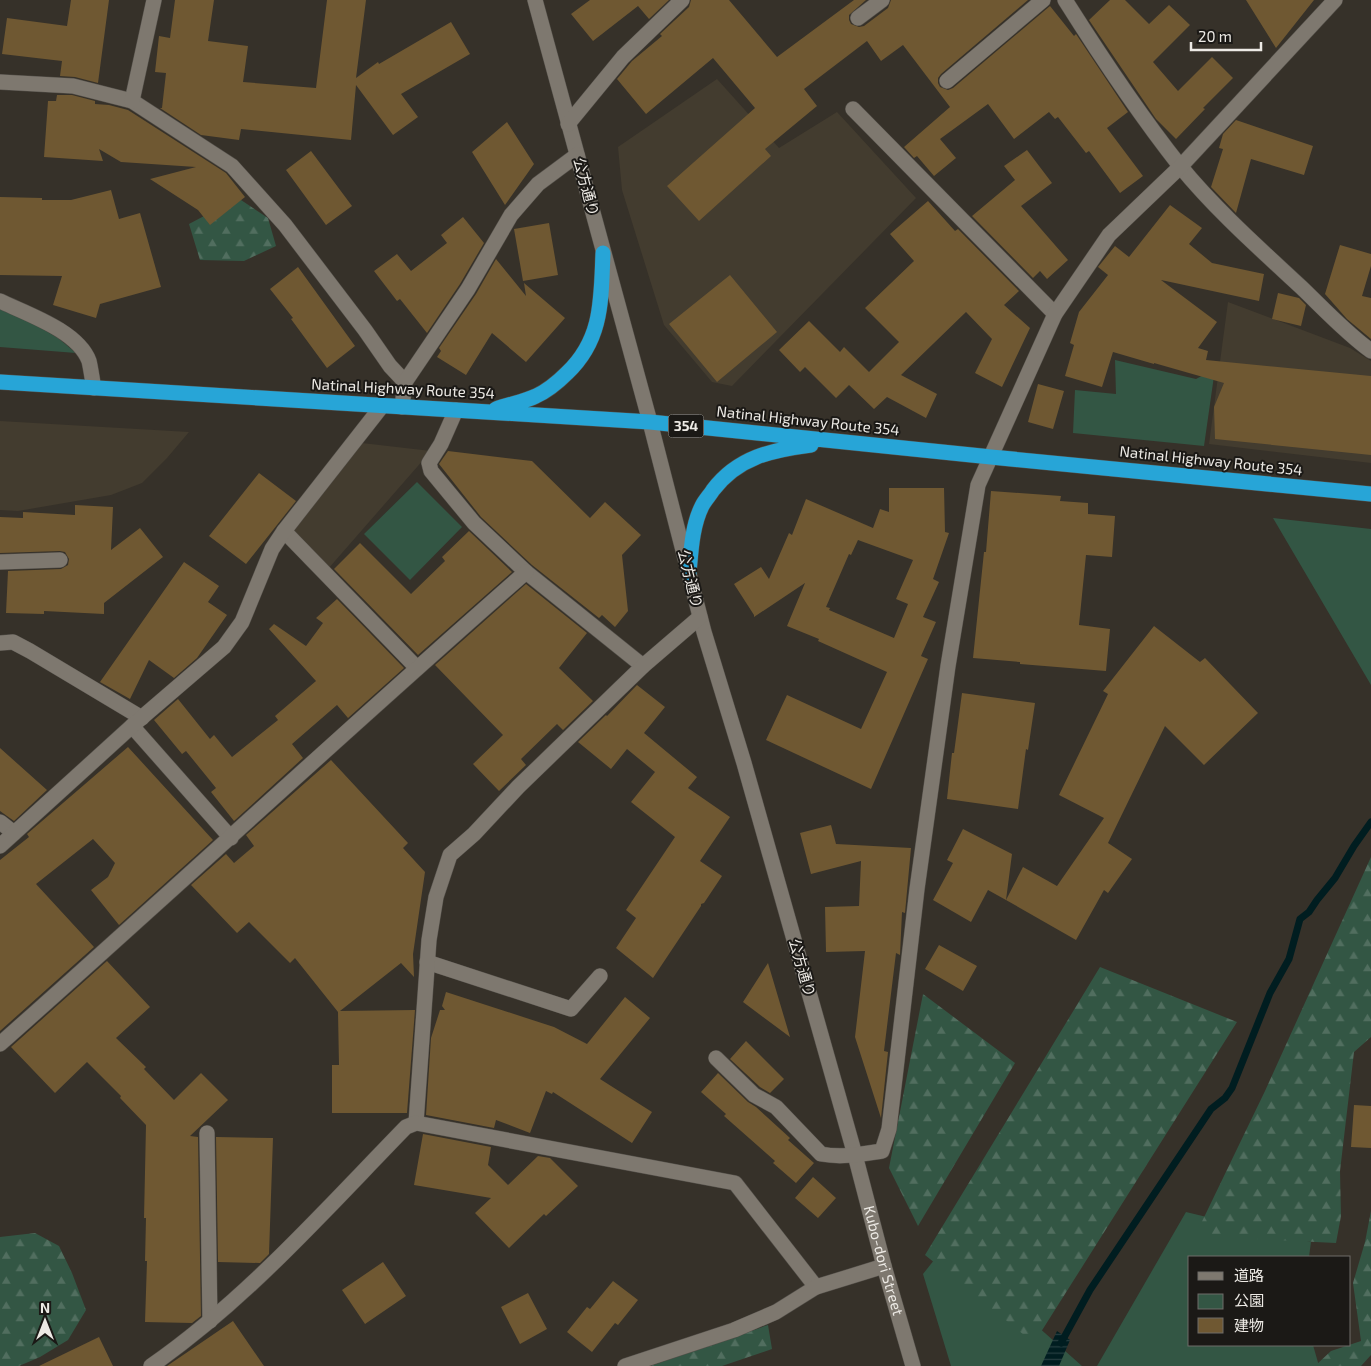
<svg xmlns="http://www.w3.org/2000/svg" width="1371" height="1366" viewBox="0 0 1371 1366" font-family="'Exo 2','Noto Sans JP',sans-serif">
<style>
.built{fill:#433c2f}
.green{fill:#335644}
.forest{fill:url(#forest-firs)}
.water{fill:url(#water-rules)}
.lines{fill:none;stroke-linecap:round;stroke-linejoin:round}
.stream{stroke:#001d20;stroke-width:7}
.building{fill:#6f5832;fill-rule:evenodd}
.minor-casing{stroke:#534f49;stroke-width:16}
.highway-casing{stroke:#534f49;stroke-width:16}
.minor{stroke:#7e786f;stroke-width:15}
.highway{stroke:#27a5d7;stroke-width:15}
.labels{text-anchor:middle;stroke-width:4;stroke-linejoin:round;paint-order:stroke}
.shield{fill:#1b1916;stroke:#aeaba7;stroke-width:1}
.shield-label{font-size:14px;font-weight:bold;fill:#edeae5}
.street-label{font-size:15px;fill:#edeae5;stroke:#1b1916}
</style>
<defs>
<pattern id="forest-firs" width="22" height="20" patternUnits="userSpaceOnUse" patternTransform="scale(1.25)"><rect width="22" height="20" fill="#335644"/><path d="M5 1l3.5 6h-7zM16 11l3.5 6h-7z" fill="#516e5f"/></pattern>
<pattern id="water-rules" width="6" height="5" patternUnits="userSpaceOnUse" patternTransform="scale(1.25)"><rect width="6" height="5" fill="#001d20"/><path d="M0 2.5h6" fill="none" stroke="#263e40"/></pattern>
</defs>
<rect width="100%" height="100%" fill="#363129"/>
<path class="built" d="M717,79L779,148L837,112L916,198L732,386L712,382L664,325L622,190L618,147Z
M1228,302L1350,348L1371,361V463L1209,444Z
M0,421L189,432L167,458L142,483L111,495L18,511L0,510Z
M362,443L431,451L328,569L285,532Z"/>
<path class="green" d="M0,304L58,338L76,353L0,347Z
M1115,360L1196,379L1215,369L1204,446L1073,433L1075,390L1116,394Z
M417,482L462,527L410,580L364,534Z
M1273,518L1371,529V685Z
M1186,1212L1311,1242L1309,1257H1190V1345H1313L1319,1366H1097Z
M946,1245L1082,1366H951L923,1274Z"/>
<path class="forest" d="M238,198L268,218L276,246L244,261L200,260L189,224Z
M1371,857V1037L1354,1052L1340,1171L1341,1216L1336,1243L1195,1236L1265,1091Z
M1100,967L1237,1022L1034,1343L925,1255Z
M923,994L1015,1063L918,1226L889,1168Z
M1371,1211V1355L1361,1366H1315L1331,1351L1361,1341L1353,1283L1365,1242Z
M35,1233L59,1246L72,1273L86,1310L68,1340L40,1357L19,1366H0V1237Z
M768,1325L772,1349L722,1366H650Z"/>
<path class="water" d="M1057,1331L1070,1340L1059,1366H1041Z"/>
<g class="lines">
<path class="stream" d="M1061,1343L1090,1290L1211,1109L1225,1098L1232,1088L1270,993L1289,959L1300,919L1309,912L1317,900L1335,878L1354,846L1371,822"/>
</g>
<path class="building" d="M71,0H109L98,83L75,77L60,76L62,61L2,54L7,18L67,26Z
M175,0H214L208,41L248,46L243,82L316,88L327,0H366L356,78L378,62L379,64L451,22L470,54L401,94L418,117L393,135L356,85L351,140L241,129L239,140L201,135L160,108H162L166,73L155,72L159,36L170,38Z
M590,0H669L649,19L638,6L593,41L571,14Z
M691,0H729L777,57L854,0H866L849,15V20L851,24L859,27L864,26L888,8L891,0H1028L941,74L938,78V83L940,87L948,90L953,88L1050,6L1074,36L1076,34L1128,112L1107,128L1143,176L1120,193L1089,151L1086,153L1058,117L1055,119L1049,112L1014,139L988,104L940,139L956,158L934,176L917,156L914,158L904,147L950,107L903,45L881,61L867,41L804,89L817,106L765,149L771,156L699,221L667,186L755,108L713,58L646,114L617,79L632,61L662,36L660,34L689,7Z
M1110,0H1125L1149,24L1169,5L1190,25L1153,62L1178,91L1212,57L1233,78L1203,108L1205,109L1176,139L1156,119L1089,20Z
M1246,0H1314L1276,48Z
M57,95H72L95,101V104L109,105L128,110L226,173L245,197L210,225L198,210L150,179L196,167L121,162L99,149L103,161L44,157L48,101H56Z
M1236,120L1313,146L1304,175L1251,159L1236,213L1211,187L1223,149L1219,148L1223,134Z
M507,122L534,164L505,205L472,152Z
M1027,150L1052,183L1021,206L1068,260L1047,279L1040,271L1033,278L972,216L1015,180L1004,166Z
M311,151L352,206L326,225L286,170Z
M111,190L119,219L140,213L161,287L100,304L96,318L53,305L62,276L0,275V197L42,198V200H71Z
M928,201L955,231L958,229L1019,291L1004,305L1030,328L1002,387L975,373L992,339L966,312L901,375L937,394L926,418L887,397L874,409L849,385L836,398L805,367L800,372L779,350L809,321L840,352L844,347L869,372L899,342L865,308L914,261L890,234Z
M1170,205L1202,228L1189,244L1212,263L1264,274L1259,301L1161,280L1217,322L1198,348L1208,351L1206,360L1371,376V455L1215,439L1214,407L1224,383L1154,363V364L1113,352L1102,387L1065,376L1074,345L1070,343L1079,312L1108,275L1098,267L1115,246L1129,257Z
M463,217L484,243L460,284L427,333L400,299L397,301L374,271L397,254L411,271L447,243L441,235Z
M549,223L558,275L523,281L514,229Z
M1340,245L1371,254V266L1362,296L1371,298V339L1347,319L1325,294Z
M496,259L526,296L524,283L565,318L526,362L492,333L466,375L437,357L441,351L439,348L476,294Z
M298,267L355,346L327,368L291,319L293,318L270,289Z
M730,275L777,332L717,382L669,324Z
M1278,293L1299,298L1306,305L1301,326L1272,319Z
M1038,384L1064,391L1053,429L1028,422Z
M448,451L532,461L590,518L605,502L641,535L622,555L628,611L615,627L602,615L599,618L532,565L481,517L439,464Z
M259,473L296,501L246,564L209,536Z
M889,488H944L945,532L949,533L933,579L939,582L923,617L936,622L921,656L928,659L871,789L766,740L787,695L861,729L887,672L818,641L819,639L787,626L805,583L754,617V615L734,584L761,567L769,579L789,533L792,535L806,499L873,528L880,509L889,512ZM858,540L913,560L896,599L908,604L894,638L829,610L830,608L826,607L849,554L851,555Z
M991,491L1061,496L1060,501L1088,503V514L1115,516L1112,557L1086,555L1079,625L1110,629L1106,671L1020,664V662L973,658L984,552H986Z
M75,505L113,507L111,550L140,528L163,557L104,603V614L44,611V614L6,613L8,571L61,569L68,565L69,559L65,552L60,551L0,553V517L23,518V512L75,515Z
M469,531L512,572L418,655L334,569L360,543L411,594L445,561L442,557Z
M184,562L219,586L208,602L227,615L197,658L174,678L149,660L130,699L100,682Z
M526,584L587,633L559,668L593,701L563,730L557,724L521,759L526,765L499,791L473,764L503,735L435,665Z
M337,599L404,668L348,718L337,705L292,744L303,758L234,821L211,792L216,788L186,751L182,754L154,720L178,699L210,739L214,735L232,757L278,720L275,716L316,681L269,629L274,624L306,646L323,623L316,618Z
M1154,626L1200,662L1205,658L1258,713L1204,765L1165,726L1108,843L1132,859L1108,893L1104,890L1076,940L1006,900L1023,867L1057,886L1104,818L1059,795L1108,694L1103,691Z
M637,685L665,707L644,733L697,777L688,788L730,817L700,861L722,876L704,903L701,904V906L653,978L616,948L636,918L626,910L675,837L631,802L655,772L627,749L611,769L578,742L606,715L607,716Z
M962,693L1035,703L1028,750L1026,749L1018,809L947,799L952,753H954Z
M128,747L213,840L119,925L91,890L108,877L115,863L93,839L36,884L94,947L0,1031V860L29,837L27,834Z
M0,748L47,790L14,821L0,811Z
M331,760L408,843L403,848L425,872L413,954L414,977L401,963L340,1011L415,1010L407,1113H332V1065H339L338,1012L295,958L290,963L249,922L237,933L191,885L226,854L234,863L254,846L246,835Z
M831,825L836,844L911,848L905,913L902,912L900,955L896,953L884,1051L888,1052L881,1118L855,1037L865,951L826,952L825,907L859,906L861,861L811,874L800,833Z
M963,829L1012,854L1006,900L988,890L971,922L933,900L953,863L947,860Z
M939,945L977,966L963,991L925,969Z
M107,961L150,1007L116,1038L146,1067L144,1069L174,1100L201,1073L228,1100L190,1136L198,1137L201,1316L192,1323L145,1322L147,1261H145L146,1218H144L146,1125L120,1098L121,1096L87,1062L55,1093L11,1047Z
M768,963L790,1037L743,1002Z
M446,992L554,1027L587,1044L625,997L650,1018L600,1079L652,1112L632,1143L553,1092L552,1094L546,1091L530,1133L496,1120L494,1128L426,1115L431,1038L440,1010H445L442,1006Z
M746,1041L784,1079L770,1093L760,1087L730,1059Z
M718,1073L748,1102L756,1107L790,1138L788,1140L814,1163L796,1183L773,1163L775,1161L724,1116L726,1114L701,1092Z
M1354,1105L1371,1106V1148L1351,1147Z
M423,1134L491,1147L488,1165L508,1185L538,1156L550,1158L578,1186L546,1216L544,1214L509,1248L475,1213L491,1198L414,1185Z
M216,1137L273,1138L269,1254L260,1263L218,1262Z
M813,1177L836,1198L818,1218L795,1198Z
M383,1262L406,1296L365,1324L342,1290Z
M613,1281L638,1300L618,1325L615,1323L592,1352L567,1332L587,1307L590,1309Z
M528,1293L547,1329L520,1344L501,1307Z
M233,1321L264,1366H167Z
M99,1337L113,1366H39Z"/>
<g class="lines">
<g class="minor-casing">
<g id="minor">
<path id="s1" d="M535,0L650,422L704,632L744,763L855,1155L884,1266L913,1366"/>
<path d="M1065,0C1101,57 1138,113 1180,166C1216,210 1259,248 1301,287C1324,309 1345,332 1371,351"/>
<path d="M858,18L882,0"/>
<path d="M947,81L1043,0"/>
<path d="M0,82L73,86L132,101L232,166L285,225L365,330L390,366L405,382"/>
<path d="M132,101L154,0"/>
<path d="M853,109L1055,314"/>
<path d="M568,124L623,57L682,0"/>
<path d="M0,301C27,314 78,331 89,361C91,369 92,379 94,388"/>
<path d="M402,407L405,382L468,289L511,215L538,184L577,155"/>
<path d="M456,410L441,444L429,463L431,471L474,523L526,572L643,666"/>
<path d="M284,531L417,668"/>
<path d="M0,562L60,560"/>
<path d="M0,643L13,642L30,651L142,718"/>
<path d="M132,726L231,838"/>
<path d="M0,822L14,833"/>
<path d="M0,846L132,726L224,647L242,622L272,549L284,531L382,406"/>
<path d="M427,962L571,1009L600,976"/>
<path d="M0,1044C176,888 349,727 526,572"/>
<path d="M716,1058L754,1095L776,1107L821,1154C842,1158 862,1154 882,1151L889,1129L917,889L948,666L978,485L1055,314L1109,235L1181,166L1335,0"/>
<path d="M416,1123L429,940L436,897L450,855L474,834L518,787L643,666L700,617"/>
<path d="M207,1133L210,1321"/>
<path d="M151,1366C246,1300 325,1210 406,1127L416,1123L735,1183L816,1287"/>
<path d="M625,1366L734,1330L776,1312L816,1287L884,1266"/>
</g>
</g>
<g class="highway-casing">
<path id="highway" d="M0,382L650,422L991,457L1371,494
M496,409C509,404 524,402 536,396C547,391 558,382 567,373C603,339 601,299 603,253
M689,573C691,551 692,526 702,506C705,500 710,495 713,490C738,457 772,450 811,445"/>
</g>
<use href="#minor" class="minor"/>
<use href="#highway" class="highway"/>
</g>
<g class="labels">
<rect class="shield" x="668.5" y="414.5" width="35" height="23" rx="4"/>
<g class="shield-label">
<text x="686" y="431">354</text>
</g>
<g class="street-label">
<text transform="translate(586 187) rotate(75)" y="5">公方通り</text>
<text transform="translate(403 389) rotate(3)" y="5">Natinal Highway Route 354</text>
<text transform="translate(808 421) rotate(6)" y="5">Natinal Highway Route 354</text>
<text transform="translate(1211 461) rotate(6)" y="5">Natinal Highway Route 354</text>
<text transform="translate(690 579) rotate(76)" y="5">公方通り</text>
<text transform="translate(802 968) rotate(74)" y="5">公方通り</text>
<text dy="5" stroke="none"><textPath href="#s1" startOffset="1308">Kubo-dori Street</textPath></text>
</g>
</g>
<rect x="1188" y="1256" width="162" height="90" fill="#1b1916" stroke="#6f6d69"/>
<rect x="1198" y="1272" width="25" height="8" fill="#7e786f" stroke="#6f6d69"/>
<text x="1234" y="1281" font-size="15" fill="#edeae5">道路</text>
<rect x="1198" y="1294" width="25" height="15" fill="#335644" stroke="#6f6d69"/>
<text x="1234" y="1306" font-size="15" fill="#edeae5">公園</text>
<rect x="1198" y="1318" width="25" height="15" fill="#6f5832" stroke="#6f6d69"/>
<text x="1234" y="1331" font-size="15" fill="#edeae5">建物</text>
<g transform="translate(45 1321)" stroke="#1b1916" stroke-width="4" paint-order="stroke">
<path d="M0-4L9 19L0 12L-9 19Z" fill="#edeae5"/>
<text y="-8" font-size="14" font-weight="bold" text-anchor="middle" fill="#edeae5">N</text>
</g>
<path d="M1191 42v8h70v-8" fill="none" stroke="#edeae5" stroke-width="2.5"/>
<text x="1198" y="42" font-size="15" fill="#edeae5" stroke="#1b1916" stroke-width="4" paint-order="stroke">20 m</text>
</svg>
